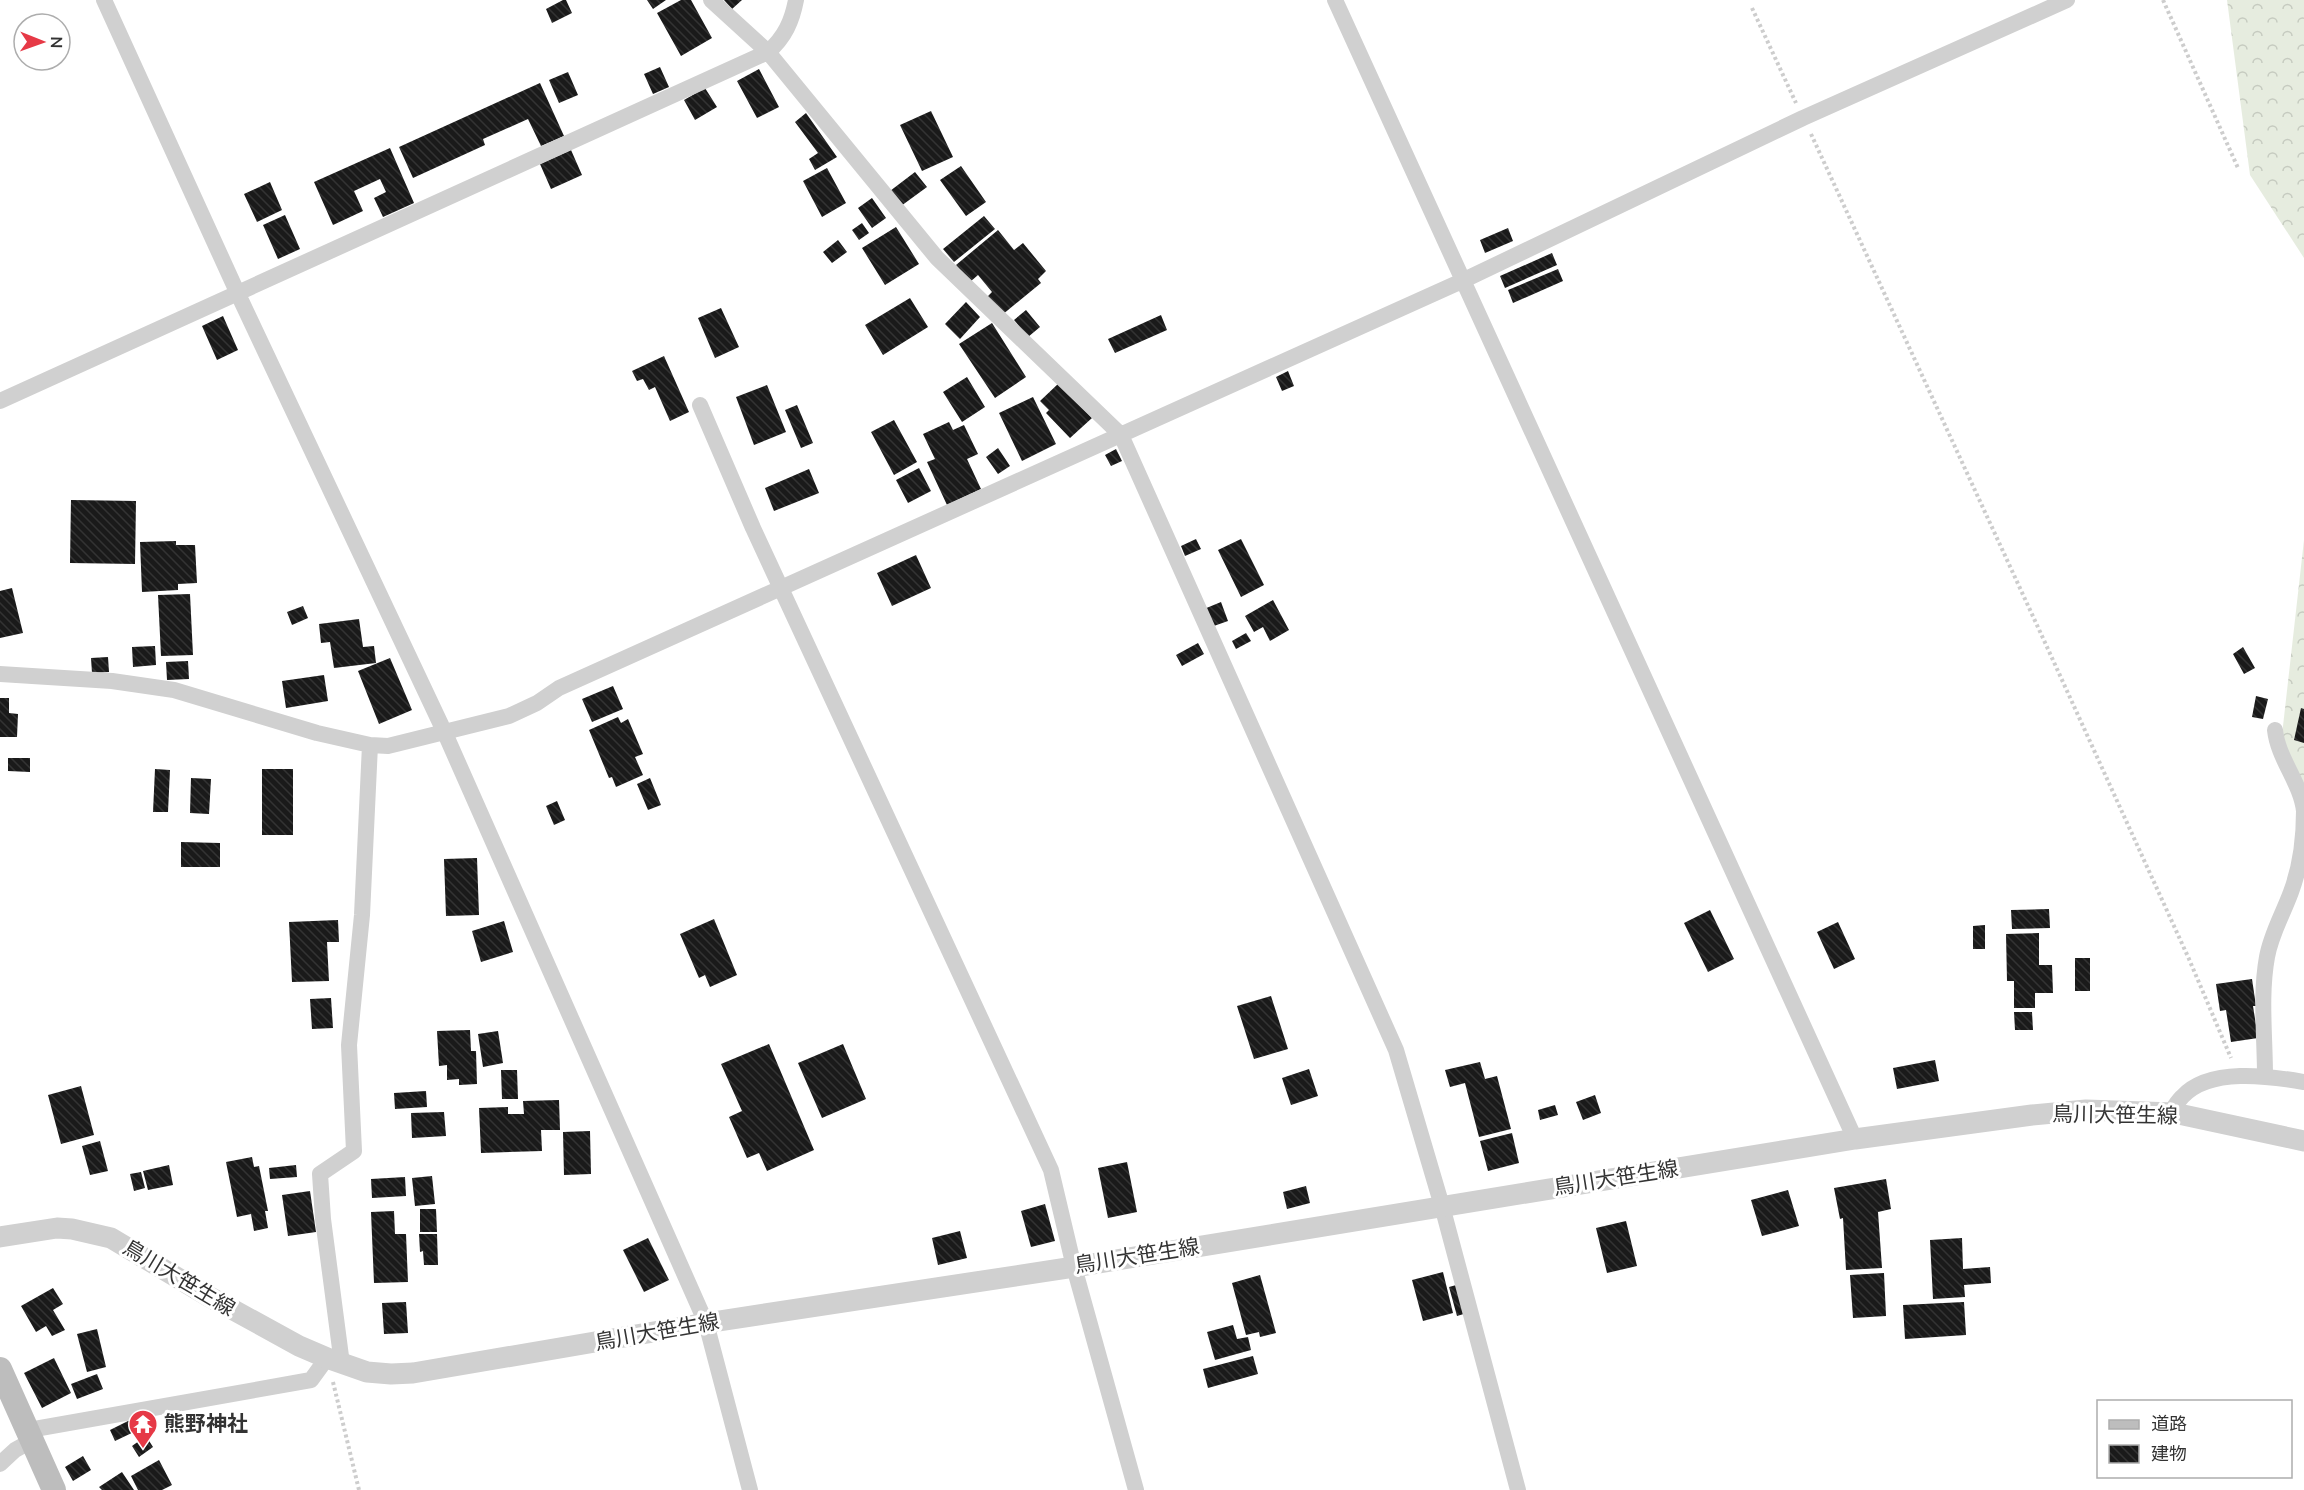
<svg xmlns="http://www.w3.org/2000/svg" width="2304" height="1490" viewBox="0 0 2304 1490" font-family="'Nunito Sans','Noto Sans JP',sans-serif">
<style>
.forest{fill:url(#forest-crowns)}
.building{fill:url(#building-back-hatch)}
.lines{fill:none;stroke-linecap:round;stroke-linejoin:round}
.path{stroke:#cdcdcd;stroke-width:4;stroke-dasharray:3 3;stroke-linecap:butt}
.minor{stroke:#d0d0d0;stroke-width:16}
.tertiary{stroke:#d0d0d0;stroke-width:21}
.secondary{stroke:#bdbdbd;stroke-width:24}
.labels{text-anchor:middle;stroke-width:6;stroke-linejoin:round;paint-order:stroke}
.street-label{font-size:21px;fill:#333;stroke:#fff}
.poi-label{font-size:21px;font-weight:bold;fill:#333;stroke:#fff;text-anchor:start}
</style>
<defs>
<pattern id="forest-crowns" width="20" height="18" patternUnits="userSpaceOnUse" patternTransform="scale(1.5)"><rect width="20" height="18" fill="#e6ecdf"/><path d="M2 6a3 3 0 1 1 6 0M12 15a3 3 0 1 1 6 0" fill="none" stroke="#c6cbc0"/></pattern>
<pattern id="building-back-hatch" width="6" height="6" patternUnits="userSpaceOnUse" patternTransform="scale(1.5)"><rect width="6" height="6" fill="#1a1a1a"/><path d="M-1 5l2 2M0 0l6 6M5-1l2 2" fill="none" stroke="#333"/></pattern>
</defs>
<rect width="100%" height="100%" fill="#fff"/>
<path class="forest" d="M2227,0H2304V258L2250,175Z
M2304,540V824L2282,735Z"/>
<path class="building" d="M563,0H566L572,13L552,23L546,9Z
M647,0H666L653,9Z
M681,0H691L712,38L681,56L657,13Z
M724,0H742L732,9Z
M660,67L669,87L653,94L644,74Z
M759,69L779,107L757,118L737,81Z
M568,72L578,95L559,103L549,80Z
M540,83L564,136L541,146L528,119L483,139L485,145L413,178L399,147Z
M705,88L717,107L695,120L684,100Z
M931,111L953,157L922,171L900,125Z
M806,113L837,157L815,170L809,159L818,153L795,122Z
M390,148L414,203L383,217L374,198L386,192L380,179L354,191L363,211L333,225L314,182Z
M571,150L582,175L551,189L540,164Z
M961,166L986,202L966,216L940,180Z
M827,168L846,203L822,217L803,181Z
M915,172L927,187L901,206L890,191Z
M270,182L282,210L257,222L244,194Z
M872,198L886,218L872,228L858,208Z
M285,215L300,249L278,259L263,225Z
M984,216L995,229L954,262L943,249Z
M862,223L869,233L859,240L852,230Z
M896,227L919,264L885,285L862,248Z
M1508,228L1513,241L1485,253L1480,240Z
M998,230L1014,250L1023,243L1046,271L1038,279L1041,283L1002,315L987,297L992,292L978,275L970,282L956,265Z
M838,240L847,252L832,263L823,252Z
M1552,253L1557,265L1505,288L1500,276Z
M1558,269L1563,281L1513,303L1508,290Z
M910,298L928,327L883,355L865,325Z
M966,302L980,317L960,339L945,324Z
M721,308L739,347L715,358L698,318Z
M1026,310L1040,327L1028,337L1014,320Z
M1161,315L1167,330L1115,353L1108,339Z
M223,316L238,350L217,360L202,326Z
M992,323L1026,377L995,398L959,344Z
M664,356L689,412L670,421L655,387L649,390L643,379L637,381L632,371Z
M1288,371L1294,386L1282,391L1276,377Z
M967,377L985,407L962,422L943,392Z
M1059,383L1092,418L1070,438L1046,413L1049,410L1040,401Z
M767,385L786,432L754,445L736,397Z
M1033,397L1056,444L1022,461L999,413Z
M797,405L813,443L801,448L785,410Z
M894,420L917,462L894,475L871,432Z
M949,422L953,430L964,425L978,454L967,459L981,489L947,505L927,462L935,459L923,434Z
M998,448L1010,466L998,474L986,457Z
M1116,449L1122,461L1111,466L1105,455Z
M919,468L931,491L908,503L896,480Z
M809,469L819,493L774,511L765,488Z
M71,500L136,501L135,564L70,563Z
M1196,539L1201,549L1185,556L1181,546Z
M1241,539L1264,585L1241,597L1218,550Z
M176,541V545H195L197,583L178,584V590L142,592L140,542Z
M916,555L931,588L892,606L877,573Z
M12,588L23,633L0,638V591Z
M190,594L193,655L161,656L158,595Z
M1273,600L1289,630L1270,641L1263,627L1254,632L1245,616Z
M1221,602L1228,621L1211,627L1204,609Z
M303,606L308,618L292,625L287,612Z
M359,619L363,647L374,646L376,663L334,668L330,642L321,643L319,624Z
M1246,633L1251,641L1236,649L1232,641Z
M1198,643L1204,654L1182,666L1176,655Z
M155,646L156,665L133,667L132,647Z
M2243,647L2255,668L2244,674L2233,654Z
M108,657L109,672L92,673L91,658Z
M390,658L412,710L379,724L358,671Z
M188,661L189,679L167,680L166,662Z
M324,675L328,701L286,708L282,681Z
M613,686L623,709L592,722L582,699Z
M2256,696L2268,699L2263,719L2252,717Z
M0,698H9V713L18,714L17,737H0Z
M2301,708L2304,709V743L2294,740Z
M618,717L621,723L628,719L643,754L635,757L643,775L616,787L612,777L609,778L589,730Z
M8,758H30V772L8,771Z
M155,769L170,770L168,812H153Z
M262,769H293V835H262Z
M191,778L211,779L209,814L190,813Z
M650,778L661,805L648,810L637,784Z
M557,801L565,820L554,825L546,806Z
M181,842L220,843V867H181Z
M477,858L479,915L446,916L444,859Z
M2049,909L2050,928L2012,929L2011,910Z
M1710,910L1734,959L1708,972L1684,923Z
M714,919L737,975L710,987L705,975L699,978L680,934Z
M338,920L339,942H327L329,981L292,982L289,922Z
M504,921L513,952L481,962L472,931Z
M1838,922L1855,959L1834,969L1817,932Z
M1985,925V949H1973V926Z
M2039,933V965H2052L2053,993H2035V1008H2014V981H2007L2006,934Z
M2075,958H2090V991H2075Z
M2252,979L2256,1006H2253L2258,1038L2231,1042L2226,1010L2220,1011L2216,984Z
M1271,996L1288,1049L1254,1059L1237,1006Z
M331,998L333,1028L312,1029L310,999Z
M2014,1012H2032L2033,1030H2015Z
M470,1030L471,1051H476L477,1084L459,1085V1079L447,1080V1065L439,1066L437,1031Z
M498,1031L503,1063L483,1067L478,1034Z
M769,1044L814,1150L767,1171L759,1153L747,1158L729,1117L742,1111L721,1064Z
M843,1044L866,1099L822,1118L798,1063Z
M1935,1060L1939,1081L1897,1089L1893,1068Z
M1480,1062L1485,1079L1497,1076L1511,1129L1479,1137L1465,1083L1450,1087L1445,1070Z
M1309,1069L1318,1096L1291,1105L1282,1078Z
M501,1070H517L518,1099H502Z
M81,1086L94,1135L61,1144L48,1095Z
M426,1091L427,1107L395,1109L394,1093Z
M1595,1095L1601,1113L1583,1120L1576,1102Z
M559,1100L560,1130H541L542,1151L481,1153L479,1108L508,1107V1114H524L523,1101Z
M1555,1105L1558,1115L1540,1120L1538,1110Z
M444,1112L446,1136L412,1138L411,1113Z
M590,1131L591,1174L564,1175L563,1132Z
M1512,1133L1519,1163L1488,1171L1480,1141Z
M100,1141L108,1171L90,1175L82,1146Z
M252,1157L254,1167L259,1166L268,1211H265L268,1228L254,1231L251,1214L237,1217L226,1162Z
M1127,1162L1137,1212L1108,1218L1098,1168Z
M169,1165L173,1185L148,1190L143,1171Z
M296,1165L297,1177L270,1179L269,1168Z
M141,1172L145,1188L134,1191L130,1174Z
M432,1176L435,1204L415,1206L412,1178Z
M405,1177L406,1196L372,1198L371,1179Z
M1886,1179L1891,1209L1878,1212L1882,1268L1846,1270L1843,1218L1840,1219L1834,1188Z
M1306,1186L1310,1203L1287,1209L1283,1192Z
M1788,1190L1799,1226L1762,1236L1751,1200Z
M310,1191L316,1232L288,1236L282,1195Z
M1045,1204L1055,1241L1031,1247L1021,1211Z
M420,1209H436L437,1232H420Z
M394,1211L395,1234H406L408,1282L374,1283L371,1212Z
M1626,1221L1637,1266L1607,1273L1596,1228Z
M960,1231L967,1258L938,1265L932,1238Z
M419,1234H437L438,1265H424L423,1251L420,1252Z
M648,1238L669,1280L644,1292L623,1250Z
M1962,1238L1963,1269L1990,1267L1991,1283L1964,1285L1965,1297L1933,1299L1930,1240Z
M1443,1272L1453,1313L1423,1321L1412,1280Z
M1884,1273L1886,1316L1853,1318L1850,1275Z
M1260,1275L1276,1333L1260,1337L1259,1332L1246,1335L1232,1283Z
M1460,1284L1467,1313L1457,1316L1449,1287Z
M53,1288L63,1304L53,1310L65,1330L52,1336L46,1326L36,1332L21,1306Z
M406,1302L408,1333L384,1334L382,1303Z
M1964,1302L1966,1335L1905,1339L1903,1305Z
M1233,1325L1237,1339L1248,1337L1251,1350L1215,1360L1207,1332Z
M97,1329L106,1367L87,1372L77,1334Z
M1253,1356L1258,1374L1208,1388L1203,1369Z
M54,1358L71,1393L42,1408L24,1373Z
M97,1374L103,1389L77,1399L71,1384Z
M132,1419L138,1430L115,1441L110,1430Z
M146,1436L153,1447L139,1457L132,1446Z
M83,1456L91,1470L73,1481L65,1467Z
M159,1460L172,1485L162,1490H138L131,1476Z
M122,1472L134,1490H102L99,1487Z"/>
<g class="lines">
<path class="path" d="M2163,0L2238,168
M1752,8L1796,103
M1811,134L2042,636L2189,959L2231,1058
M333,1382L359,1490"/>
<path class="minor" d="M104,0L238,294L444,731L706,1323L750,1490
M711,0L768,52L937,258L1121,435L1396,1050L1442,1206L1518,1490
M1335,0L1855,1139
M0,401L768,52C785,37 792,21 796,0
M700,405L753,528L1051,1170L1074,1267L1136,1490
M0,674L112,681L174,690L317,733L370,745L388,746L509,716L537,703L559,688L1462,281L1803,118L2067,0
M2265,1076C2265,1037 2260,995 2267,957C2271,934 2283,914 2291,892C2300,868 2304,837 2304,811C2301,783 2278,759 2275,730
M2171,1112C2174,1107 2178,1101 2182,1097C2209,1067 2269,1076 2304,1082
M342,1364L323,1219L320,1174L354,1151L349,1045L362,915L370,745
M29,1430L311,1380L327,1358
M0,1464L15,1450L33,1440"/>
<path class="tertiary" d="M0,1237L57,1228L72,1229L111,1238L208,1296L299,1346L327,1358L367,1372L391,1374L413,1373L706,1323L1074,1267L1855,1139L2032,1115L2086,1110L2174,1113L2304,1141"/>
<path class="secondary" d="M0,1369L54,1490"/>
</g>
<defs>
<g id="temple-pin" transform="scale(1.5)"><path d="M0 17L-7.5 6A9.5 9.5 0 1 1 7.5 6Z" fill="#e63946" stroke="#fff"/><path d="M0-6L5-2H3V0L6.5 2.5H4V6H1.5V3h-3V6H-4V2.5H-6.5L-3 0V-2H-5Z" fill="#fff"/></g>
</defs>
<g fill-rule="evenodd">
<use href="#temple-pin" x="143" y="1424"/>
</g>
<g class="labels">
<g class="street-label">
<text transform="translate(2115 1115) rotate(1)" y="7">鳥川大笹生線</text>
<text transform="translate(1616 1178) rotate(-9)" y="7">鳥川大笹生線</text>
<text transform="translate(1137 1256) rotate(-9)" y="7">鳥川大笹生線</text>
<text transform="translate(179 1278) rotate(31)" y="7">鳥川大笹生線</text>
<text transform="translate(657 1332) rotate(-10)" y="7">鳥川大笹生線</text>
</g>
<g class="poi-label">
<text x="164" y="1431">熊野神社</text>
</g>
</g>
<rect x="2097" y="1400" width="195" height="78" fill="#ffffff" stroke="#adadad" stroke-width="1.5"/>
<rect x="2109" y="1420" width="30" height="9" fill="#bdbdbd" stroke="#adadad" stroke-width="1.5"/>
<text x="2151" y="1430" font-size="18" fill="#333333">道路</text>
<rect x="2109" y="1445" width="30" height="18" fill="url(#building-back-hatch)" stroke="#adadad" stroke-width="1.5"/>
<text x="2151" y="1460" font-size="18" fill="#333333">建物</text>
<g transform="translate(42 42) rotate(91)"><circle r="28" fill="#ffffff" stroke="#adadad" stroke-width="1.5"/>
<path d="M0-4.5L10 22L0 15L-10 22Z" fill="#e63946"/>
<text y="-9" font-size="16" font-weight="bold" text-anchor="middle" fill="#333333">N</text>
</g>
</svg>
